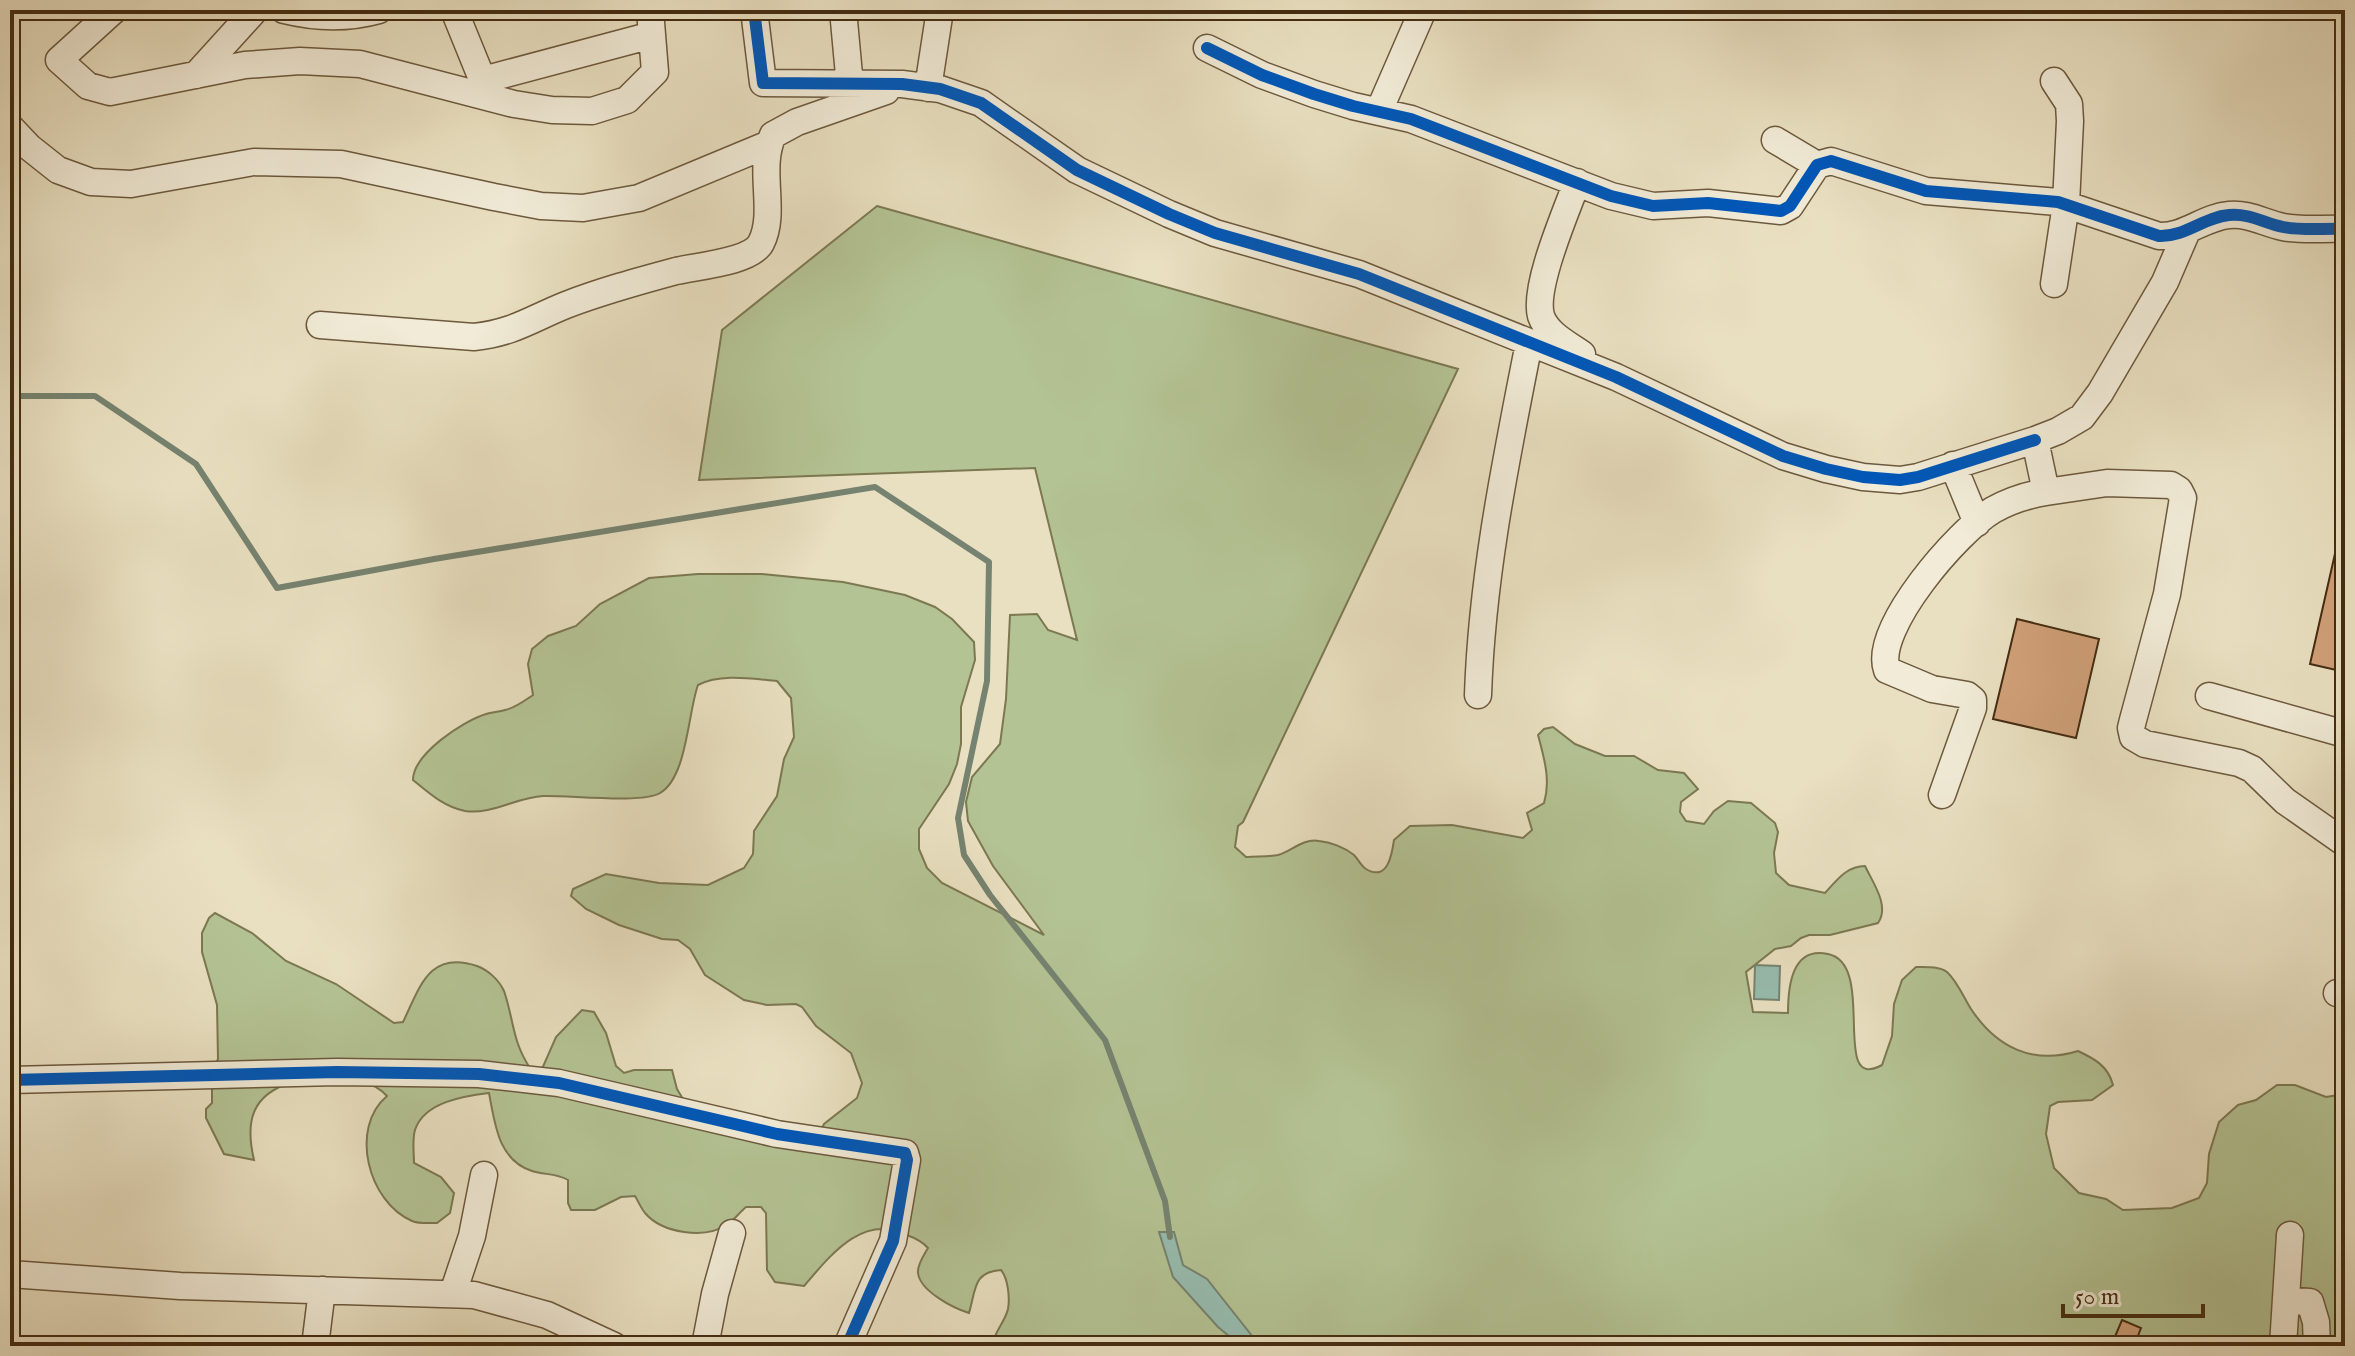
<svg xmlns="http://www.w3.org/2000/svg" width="2355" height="1356" viewBox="0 0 2355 1356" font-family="'IM FELL English',serif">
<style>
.green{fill:#b4c394;stroke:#7c7852;stroke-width:2}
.water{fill:#97bdb0;stroke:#768370;stroke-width:2}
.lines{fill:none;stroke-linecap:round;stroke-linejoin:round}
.stream{stroke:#768370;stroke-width:6}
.building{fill:#d0a079;stroke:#442c11;stroke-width:2}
.minor-casing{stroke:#6d593d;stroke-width:29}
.minor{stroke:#f1ebd7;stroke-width:26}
.cycleway-casing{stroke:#f1ebd7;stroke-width:17}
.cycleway{stroke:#0057b8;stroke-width:12}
</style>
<rect width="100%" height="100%" fill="#e9e0c1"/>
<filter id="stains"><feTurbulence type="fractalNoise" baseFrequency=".0025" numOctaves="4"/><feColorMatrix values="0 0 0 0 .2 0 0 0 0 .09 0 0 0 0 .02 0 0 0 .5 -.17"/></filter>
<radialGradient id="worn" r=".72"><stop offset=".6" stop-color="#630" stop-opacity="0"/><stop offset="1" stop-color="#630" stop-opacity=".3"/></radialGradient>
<path class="green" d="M877,206L1458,369L1243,822L1238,826L1235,847L1246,857C1256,856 1268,857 1278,855C1292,851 1303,838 1319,841C1330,842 1344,847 1354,855C1358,859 1361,866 1366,869C1388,882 1392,854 1394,840L1410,826L1452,825L1523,838L1532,830L1527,813L1544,803C1551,780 1544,758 1538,735L1544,729L1553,727L1575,744L1605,756H1634L1658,770L1684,773L1698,789L1681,802L1680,812L1686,821L1704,824L1714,811L1728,801L1751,803L1775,823L1778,832L1774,853L1776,873L1789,885L1825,893C1837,880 1847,866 1865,866C1873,883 1890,906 1878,923L1830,935H1809L1801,938L1791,946L1775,949L1746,972L1753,1012L1788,1013C1788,986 1792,946 1828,954C1878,964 1829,1094 1882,1065L1892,1036L1894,1004L1902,980L1916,967C1926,967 1939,966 1947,972C1957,981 1964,998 1971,1009C1997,1048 2033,1065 2078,1051C2095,1059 2108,1066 2113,1085L2092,1100L2058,1102L2050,1106L2046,1134L2054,1168L2079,1193L2106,1199L2123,1210L2172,1208L2199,1198L2207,1183L2209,1154L2219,1122L2238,1105L2256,1100L2277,1085H2295L2326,1097L2345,1094V1346H992C994,1332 1005,1322 1008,1309C1010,1298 1008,1278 1001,1270C973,1272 976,1289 969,1313C953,1308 920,1291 918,1273C917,1265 924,1255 928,1248C922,1241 915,1238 907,1235C862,1213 830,1256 804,1286L775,1282L767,1270L766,1213L761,1207H746C740,1212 734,1220 728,1224C705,1240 662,1233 645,1213C641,1208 638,1201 635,1196L621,1197L595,1210H571L568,1203V1180C556,1173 544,1175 532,1171C498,1160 495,1124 489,1093C464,1096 424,1102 415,1130C412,1140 414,1153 414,1163L441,1177L454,1193L450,1213L437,1223C430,1223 419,1224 412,1221C368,1202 349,1128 387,1096C372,1079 351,1080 330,1080C318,1080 303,1078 292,1082C251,1095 245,1122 254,1160L224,1154L206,1118V1109L212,1103V1073L218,1059L217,1005L202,952V933L209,918L215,913L252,933L286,961L336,984L394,1023L403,1022C420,987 429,950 477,966C488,970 499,980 504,991C514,1020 512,1041 530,1068L542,1069L556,1037L582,1010L594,1012L606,1033L616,1066L624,1073L634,1070H672L677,1089L683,1099L817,1138L824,1124L857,1098L862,1083L851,1053L816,1026L802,1007L796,1004L767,1005L744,1000L705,975L690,949L678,940L662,939L619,925L586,909L571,896L573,889L606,874L659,883L708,885L744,868L753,854L754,831L777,796L784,759L794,737L791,698L777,681C753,679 721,673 698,685C688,712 687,778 660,793C642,804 568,795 543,796C517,797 492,815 465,811C444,807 429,793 413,780C413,754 463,721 486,714C492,712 499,712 505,710C515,708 524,701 533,695L528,664L532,649L548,636L576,626L600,604L649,578L698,574H761L843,582L905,595L935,607L952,619L974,642L975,660L961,707V744L957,764L949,784L919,829V849L927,868L942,883L1044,935L993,866L968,821L966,802L972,777L1000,744L1006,699L1010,615L1037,614L1048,630L1077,640L1035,468L699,480L722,330Z"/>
<path class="water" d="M1755,965L1780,966L1779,1000L1754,999Z
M1159,1232H1174L1183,1265L1207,1279L1260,1346H1241L1218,1327L1173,1277Z"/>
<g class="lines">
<path class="stream" d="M10,396H95L196,464L277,588L434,559L875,487L989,562L987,681L958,818L964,855L990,895L1105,1040L1165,1201L1170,1237"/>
</g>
<path class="building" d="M2339,536H2345V672L2310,664Z
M2017,619L2099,639L2076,738L1993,719Z
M2122,1320L2141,1328L2134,1346H2111Z"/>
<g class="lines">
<g class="minor-casing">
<path id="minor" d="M114,10L59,60L88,86L110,92L245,65L300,61L360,64L514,104L552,110L592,111L627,100L655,72L650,10
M284,10C316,18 347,19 379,10
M454,10L489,96
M754,10L763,83L902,84L940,89L981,103L1077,170L1169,214L1215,233L1359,274L1616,377L1783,456L1826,469L1863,477L1900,480L1918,477L2035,440
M843,10L850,86
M1207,48L1262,75L1314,94L1353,106L1411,119L1611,196L1653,206L1708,203L1781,211L1790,206L1817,165L1831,161L1926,191L2058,202L2159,236C2185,237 2204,217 2229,215C2249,213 2264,223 2283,227C2303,231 2325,228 2345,229
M196,75L255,10
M483,80L652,35
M928,88L940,10
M1379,111L1423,10
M10,127L29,147L58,170L91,182L131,184L254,162L341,164L494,197L541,206L583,208L639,198L769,144
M1775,140L1817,165
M1577,182C1566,212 1533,287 1541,316C1547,334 1568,344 1582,354
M2054,284L2066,204L2070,121L2069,104L2054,81
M320,325L474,337C513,333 531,319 566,305C602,291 639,281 676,271C697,266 751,262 761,243C777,212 757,169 773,135L797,122L886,91
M1953,465L1977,523
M2046,492L2107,483L2171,485L2179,490L2183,498L2167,594L2133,720L2131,728L2133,737L2145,744L2239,763L2252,769L2285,801L2345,843
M1478,695C1482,575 1506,460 1529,343
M2209,696L2345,734
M1942,795L1973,708V700L1967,695L1932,689L1887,670C1872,629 1959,530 1993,510C2009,501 2027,495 2046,492L2035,440L2058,431L2082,417L2100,393L2165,282L2187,231
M2337,993L2345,991
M10,1080L337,1072L479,1074L559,1083L777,1134L905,1153L907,1160L893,1241L847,1346
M10,1274L180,1286L474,1295L547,1315L614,1346
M453,1293L472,1236L484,1175
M2286,1303L2292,1301L2310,1302L2316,1322L2317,1346
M315,1346L322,1290
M705,1346L715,1294L732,1233
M2283,1346L2290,1235"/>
</g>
<use href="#minor" class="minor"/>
<g class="cycleway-casing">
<path id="cycleway" d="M754,10L763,83L902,84L940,89L981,103L1077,170L1169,214L1215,233L1359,274L1616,377L1783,456L1826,469L1863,477L1900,480L1918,477L2035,440
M1207,48L1262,75L1314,94L1353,106L1411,119L1611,196L1653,206L1708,203L1781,211L1790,206L1817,165L1831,161L1926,191L2058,202L2159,236C2185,237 2204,217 2229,215C2249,213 2264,223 2283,227C2303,231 2325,228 2345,229
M10,1080L337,1072L479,1074L559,1083L777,1134L905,1153L907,1160L893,1241L847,1346"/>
</g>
<use href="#cycleway" class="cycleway"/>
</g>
<rect width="2355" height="1356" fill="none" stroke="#e9e0c1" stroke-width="40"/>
<rect x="12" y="12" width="2331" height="1332" fill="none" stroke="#442c11" stroke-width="4"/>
<rect x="20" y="20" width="2315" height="1316" fill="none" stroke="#442c11" stroke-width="2"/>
<path d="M2063 1304v12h140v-12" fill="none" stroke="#442c11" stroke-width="4"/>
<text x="2075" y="1304" font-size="24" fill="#442c11" stroke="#f1ebd7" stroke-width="6" paint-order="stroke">50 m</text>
<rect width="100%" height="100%" filter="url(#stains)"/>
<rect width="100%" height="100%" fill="url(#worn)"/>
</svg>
